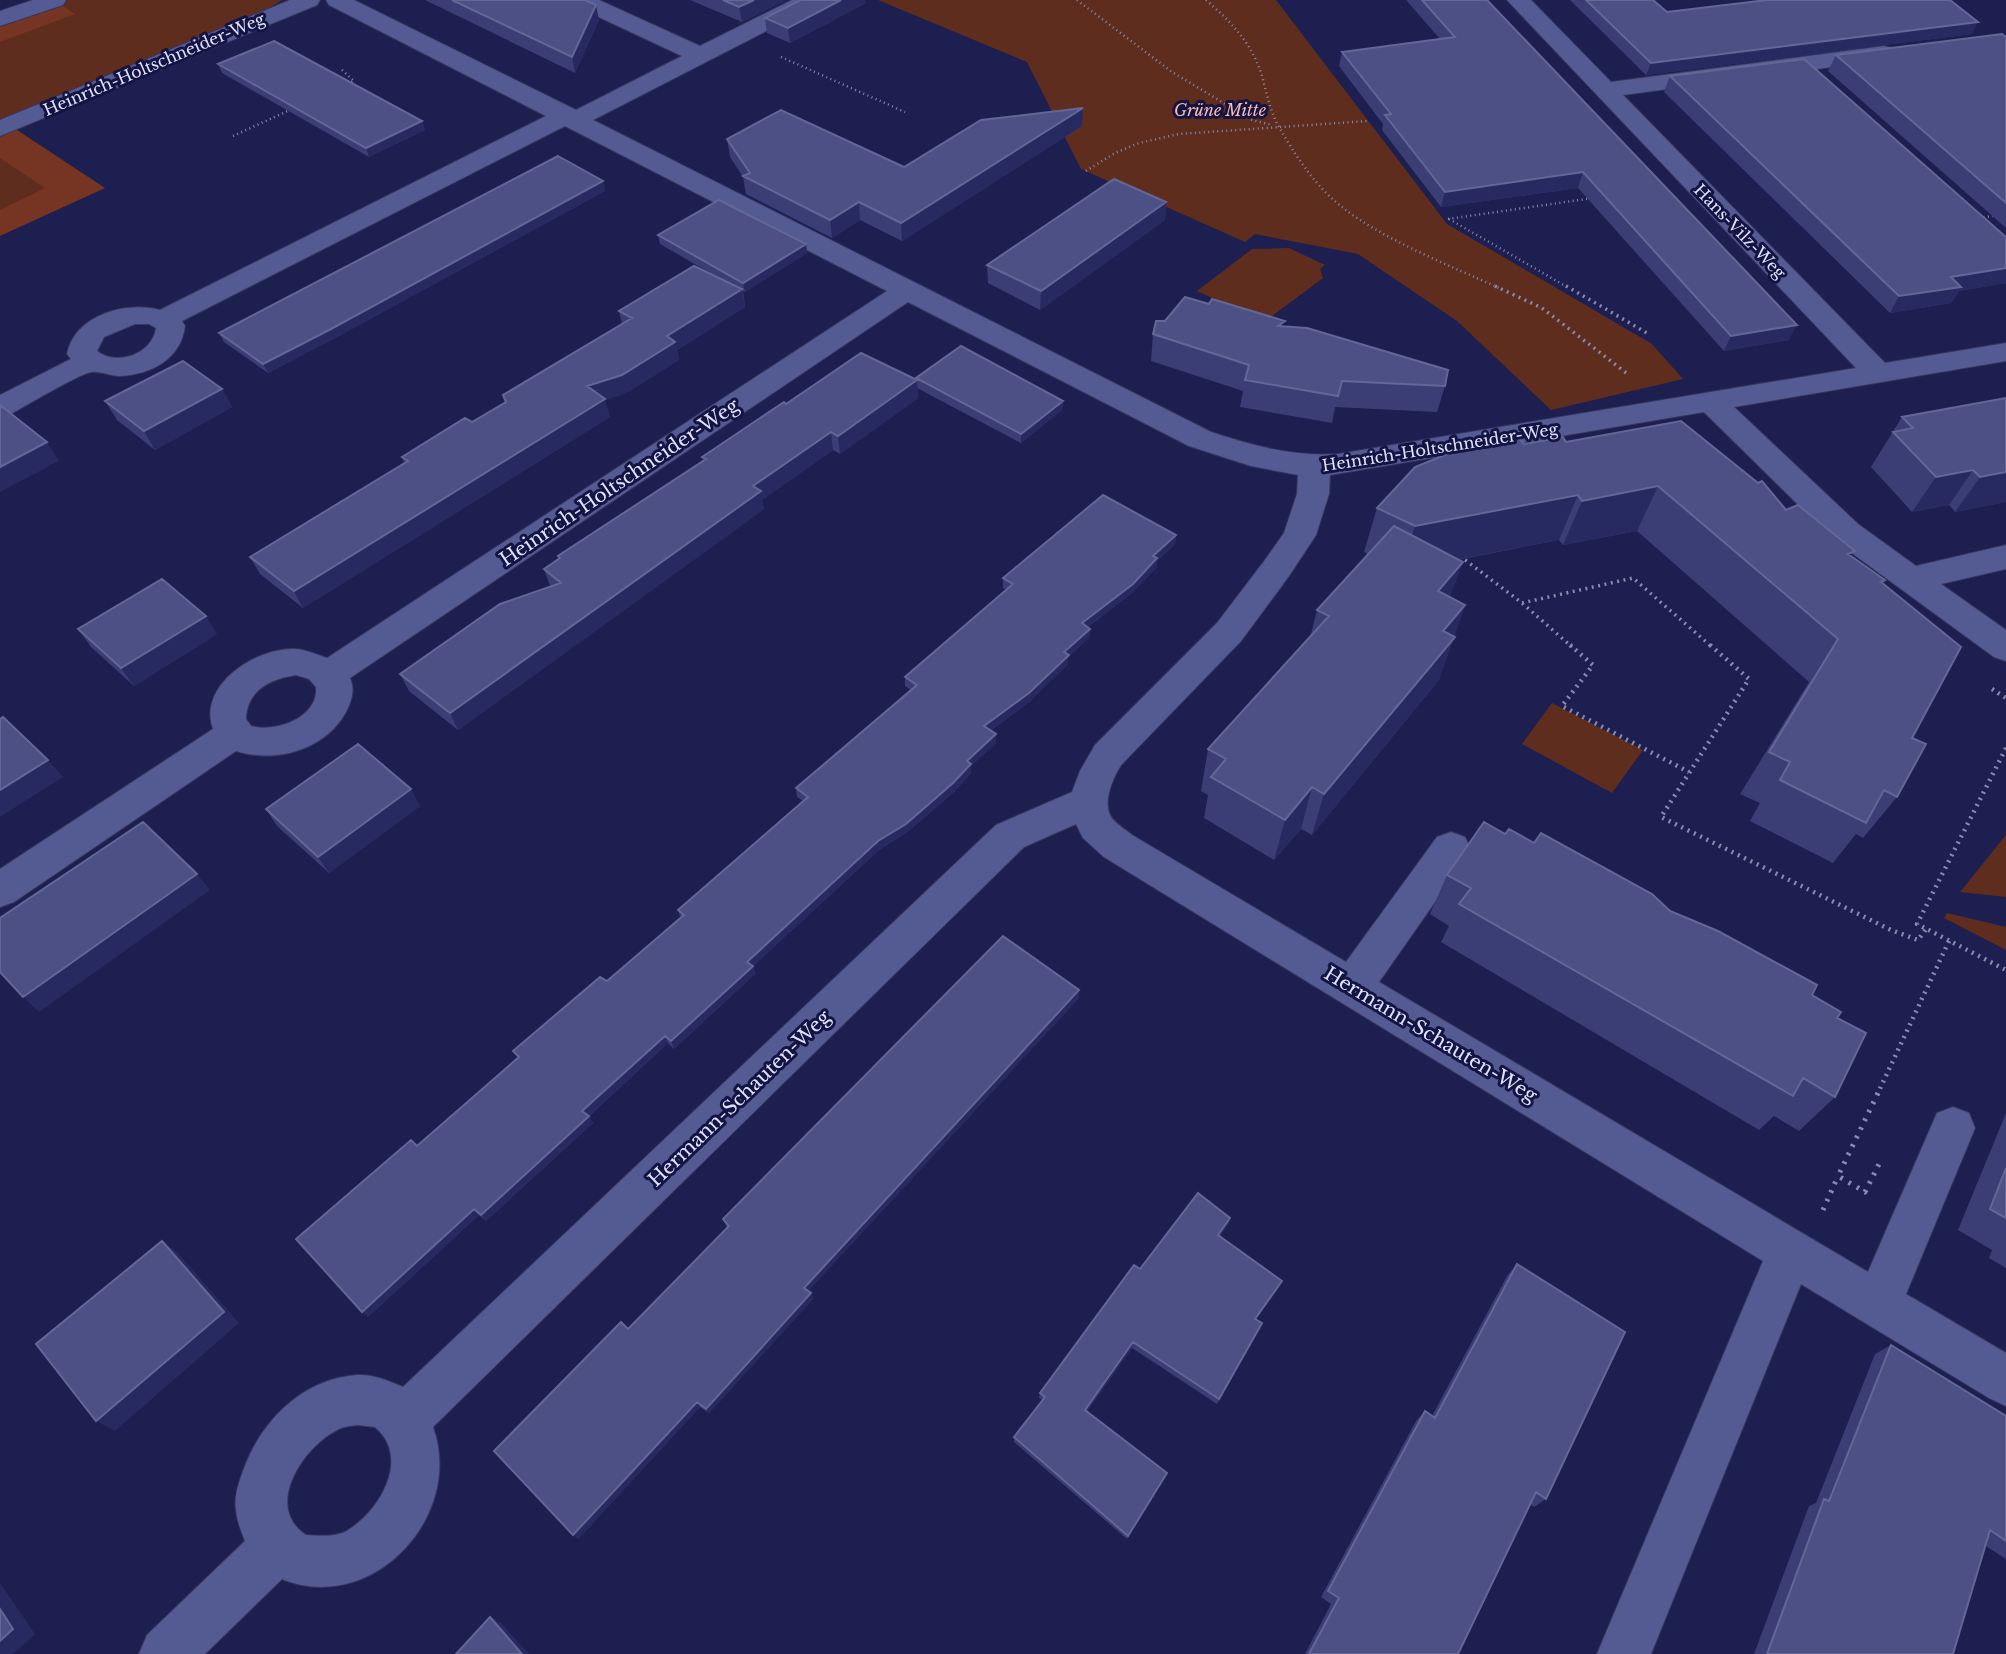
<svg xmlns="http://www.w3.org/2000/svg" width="2006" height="1654" viewBox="0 0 2006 1654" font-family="'Libre Baskerville',serif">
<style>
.green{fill:#5f2d1e}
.forest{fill:#763422}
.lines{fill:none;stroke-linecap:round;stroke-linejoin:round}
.minor-casing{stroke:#383660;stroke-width:2}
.path-far3{stroke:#888baf;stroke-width:2.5;stroke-dasharray:1 3.5;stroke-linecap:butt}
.path-far2{stroke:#888baf;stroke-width:3.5;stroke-dasharray:2 4.5;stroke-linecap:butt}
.path-far1{stroke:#888baf;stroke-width:4.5;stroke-dasharray:2 5;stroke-linecap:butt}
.path{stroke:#888baf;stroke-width:5;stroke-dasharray:2.5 7;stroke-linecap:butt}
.minor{fill:#545b92;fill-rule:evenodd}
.wall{fill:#3a3e75}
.shaded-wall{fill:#272a60}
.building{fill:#4c5084;stroke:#636797;stroke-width:2}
.labels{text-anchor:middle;stroke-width:6;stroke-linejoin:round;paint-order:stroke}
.far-street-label{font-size:16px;fill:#dfe4fd;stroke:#141444}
.far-park-label{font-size:16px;font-style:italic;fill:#fcbeac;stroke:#141444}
.street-label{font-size:19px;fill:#dfe4fd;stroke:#141444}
</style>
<rect width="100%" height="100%" fill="#1d1f50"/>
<path class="green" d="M63,0H282L248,21L5,120L65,191L0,221V32Z
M878,0H1276L1447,224L1652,344L1683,379L1551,410L1457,321L1358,254L1255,234L1245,242L1081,169L1027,62Z
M1289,248L1325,265L1320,269L1323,278L1264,322L1197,291L1252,249Z
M1552,703L1643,750L1612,793L1522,744Z
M2006,835V897L1960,892Z
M1947,913L2006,927V950L1944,918Z"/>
<path class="forest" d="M57,2L75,14L0,42V22Z
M14,128L105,188L0,236V210L45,188L0,158V134Z"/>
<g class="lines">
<g class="minor-casing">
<path id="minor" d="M33,0H66L63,5L0,26V11Z
M290,0H320L317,5L0,136V120Z
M326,0H354L576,110L682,56L573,5L570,0H599L700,46L792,0H820L817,5L593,120L1211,432C1254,446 1293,457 1338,454L1856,368L1507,0H1531L1611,82L1884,46L1892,48L1896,53L1892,58L1884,60L1623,95L1885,363L2006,343V361L1734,407L1858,524L1916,566L2006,545V569L1941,584L2006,630V661L1994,657L1834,540L1704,412L1330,475L1329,494L1316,535L1289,576L1241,641L1121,765C1113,778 1103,800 1110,815C1114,823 1125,829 1132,835L1346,962L1437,837L1451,832L1465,837L1470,848L1465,859L1379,982L1868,1272L1937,1113L1953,1107L1969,1113L1975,1128L1906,1294L2006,1353V1406L1989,1398L1801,1284L1651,1654H1597L1763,1261L1104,857L1083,838L1076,824L1024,847L433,1427C465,1516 372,1616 282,1579L205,1654H139L147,1635L245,1541C241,1531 237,1521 236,1510C234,1498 238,1485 242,1474C259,1423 301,1379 357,1375C373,1374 389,1381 403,1387L996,825L1072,792L1080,771L1095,745L1217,623L1265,560L1284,533L1297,494L1298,475L1251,466L1189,446L908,302L350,678C355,690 352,699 347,710C327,749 277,764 236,751L14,902L0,907V869L213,729C197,685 257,647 295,649C305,649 317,655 327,658L887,291L565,126L182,321L185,326C181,359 151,375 119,376C110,376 100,371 92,372C83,372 23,407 11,414L0,417V395L71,359L67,354C75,315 126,301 160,310L546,116L329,5ZM135,324H149L156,328C153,353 118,367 97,351L104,337ZM296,675L309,679L316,687C319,717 276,733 251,726L246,719C247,690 270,679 296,675ZM358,1425L375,1427C412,1458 379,1513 345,1532C334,1537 317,1536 306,1535C263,1507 303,1447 337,1430C343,1426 351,1426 358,1425Z"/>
</g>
<path class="path-far3" d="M1077,0L1172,72L1252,120L1272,125
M1206,0C1231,22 1252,43 1262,76C1267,94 1270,111 1279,127C1295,155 1316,187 1342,207C1382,239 1451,266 1499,288
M781,57L905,112
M342,70L354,81L348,84
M233,136L292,109
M1086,171L1115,153L1139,143L1179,134L1368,121
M1979,218L2006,214
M1448,219L1593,198
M1449,219L1569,288"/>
<path class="path-far2" d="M1495,286L1542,308L1629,375
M1566,286L1647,333
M1460,556L1522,603L1572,647
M1522,603L1633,578L1712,647"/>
<path class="path-far1" d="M1570,645L1593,665L1562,706L1689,772
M1710,645L1749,679L1661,817L1891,930L1918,940L1926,929
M1992,689L2006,698
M2006,748L1917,924L2006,970
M1877,1095L1949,941"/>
<path class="path" d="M1878,1093L1838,1176L1865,1192L1879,1164
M1823,1210L1838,1176"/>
<use href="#minor" class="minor"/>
</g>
<path class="wall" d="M425,0H585L599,20L575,73Z
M690,0H786L742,22Z
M1406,0H1487L1789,340L1724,351L1578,188L1441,207L1382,130L1383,124L1339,66L1342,52L1440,39Z
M1570,0H1653L1667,12L1972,34L1646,75Z
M866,3L790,43L767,33L765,18Z
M2006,37V228L1828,71L1836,55Z
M218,64L422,121L425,130L369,157L222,73Z
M1670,76L2006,283L1959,291L1951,303L1890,313L1664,92Z
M1082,126L902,241L860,220L832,238L746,194L743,177L730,157L727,139L904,167Z
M603,181L605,191L335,338L268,373L224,342L219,333Z
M1166,202L1165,220L1040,310L988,283L987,265Z
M658,235L806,244L807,253L745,292L743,291L745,307L677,350L679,360L626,393L605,400L610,417L303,608L260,574L250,557L404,463L402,457L472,422L505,402L503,395L622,324L619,311L719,278L660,244Z
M1284,327L1445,386L1437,412L1335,407L1332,423L1240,407L1243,391L1151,361L1153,334Z
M916,378L1063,401L1062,410L1021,443L917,388L918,398L840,454L833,450L762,500L764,509L458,730L409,691L400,674L550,586L544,569L559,559L558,556L703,461L702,457L786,404L916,380Z
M222,389L232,407L155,450L117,420L105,401Z
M2006,398V502L1955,512L1949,505L1912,512L1871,467L1902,417Z
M1566,442L1786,510L1885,580L1883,584L1912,738L1897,797L1863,838L1856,834L1833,863L1750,821L1760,803L1740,794L1809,682L1637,531L1563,545L1559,540L1457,560L1450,597L1465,605L1439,680L1312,835L1301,829L1274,860L1204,818L1208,795L1201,791L1208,749L1310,638L1317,610L1368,554L1364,552L1377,508L1524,444Z
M1176,535L1175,544L1157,561L1156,568L1132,593L1088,627L1090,629L1089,638L1068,657V664L1029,702L990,731L996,734V743L971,766V773L954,792L906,833L879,850L753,966L755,974L674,1049L668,1043L589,1116L593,1123L486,1221L479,1215L368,1317L362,1312L417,1146L518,1058L513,1051L607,981L680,917L678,910L803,801L797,797L796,788L911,690L905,686V677L1007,590L1003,588V578Z
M78,629L217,634L134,686L91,647Z
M420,806L329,873L277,826L266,809Z
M1505,834L1534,843L1670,911L1812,995L1837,1018L1835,1097L1799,1131L1774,1116L1759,1130L1441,942L1449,926L1430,914L1447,875Z
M1079,990V998L808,1291L813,1299L709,1413L700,1407L578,1539L628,1329L727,1228L723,1219Z
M2006,1113V1268L1989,1258L1992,1250L1958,1230Z
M1230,1218L1228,1225L1220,1236L1279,1287L1256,1319L1260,1328L1217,1404L1132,1348L1087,1411L1165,1477L1127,1539L1014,1442V1437L1042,1400L1039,1398L1040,1393L1140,1269Z
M1517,1264L1546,1499L1534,1507L1530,1504L1458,1654H1305L1331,1604L1321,1597L1416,1421L1425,1411L1432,1416L1507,1276Z
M1891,1345L2006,1416V1559L1986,1546L1953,1654H1754L1809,1506L1816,1503L1875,1354Z"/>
<path class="shaded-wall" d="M754,0H786L742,22L739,7Z
M841,0H865L866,3L790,43L788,28Z
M596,5L599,20L575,73L572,57Z
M1978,22L1972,34L1646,75L1651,63Z
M1083,108L1082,126L902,241L901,223Z
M422,121L425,130L369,157L366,148Z
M1583,172L1578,188L1441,207L1445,192Z
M603,181L605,191L335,338L268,373L263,364Z
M859,202L860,220L832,238L830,220Z
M1166,202L1165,220L1040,310L1041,291Z
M806,244L807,253L745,292L743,283Z
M2006,268V283L1959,291L1951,303L1890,313L1899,296L1951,277Z
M742,289L745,307L677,350L679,360L626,393L605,400L610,417L303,608L294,591L587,386Z
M1797,325L1789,340L1724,351L1731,336Z
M917,380L918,398L840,454L838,436Z
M222,389L232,407L155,450L144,431Z
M1063,401L1062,410L1021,443V434Z
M831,432L833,450L762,500L764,509L458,730L450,713L753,486Z
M47,442L59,461L0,492V467Z
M1973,470L1949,505L1912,512L1936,477Z
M2006,472V502L1955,512L1980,477Z
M1658,486L1637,531L1563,545L1582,501Z
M1578,495L1559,540L1401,570L1415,526Z
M1176,535L1175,544L1157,561L1156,568L1132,593L1081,632L1082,623Z
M1463,562L1447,606L1438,591Z
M1465,605L1439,680L1312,835L1324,794L1443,631Z
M206,616L217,634L134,686L121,668Z
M1090,629L1089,638L1068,657V664L1029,702L984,735V726Z
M996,734V743L971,766V773L954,792L906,833L879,850L749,970L747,962Z
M48,760L63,777L0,817V790Z
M1312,787L1301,829L1274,860L1285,820Z
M411,789L420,806L329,873L318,857Z
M197,874L210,890L39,1012L23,997Z
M753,966L755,974L674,1049L671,1041Z
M1079,990V998L806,1293L804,1288Z
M665,1036L668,1043L586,1118L582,1111Z
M589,1116L593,1123L486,1221L481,1215Z
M474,1209L479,1215L368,1317L362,1312Z
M1230,1218L1228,1225L1216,1241L1218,1235Z
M162,1241L178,1253L239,1323L115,1431L96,1421Z
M1282,1281L1279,1287L1253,1324L1255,1319Z
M811,1293L813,1299L709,1413L706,1409Z
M1133,1342L1132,1348L1084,1414L1085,1410Z
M697,1402L700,1407L578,1539L573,1535Z
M1167,1473L1165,1477L1127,1539L1128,1536Z
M0,1583L35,1634L13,1654H0Z
M490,1617L501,1623L529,1654H522Z"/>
<path class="building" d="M452,0H585L596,5L572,57Z
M723,0H754L739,7Z
M801,0H841L788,28L765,18Z
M1422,0H1487L1797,325L1731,336L1583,172L1445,192L1385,115L1391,114L1342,52L1455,37Z
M1586,0H1653L1667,12L1767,0H1950L1978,22L1651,63Z
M2002,34L2006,37V203L1836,55Z
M274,41L422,121L366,148L218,64Z
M1804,59L2006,237V268L1951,277L1961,287L1899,296L1670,76Z
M1083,108L901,223L859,202L830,220L743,176L750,173L727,139L781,110L904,167L981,120Z
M558,156L603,181L331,329L263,364L219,333Z
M1114,179L1166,202L1041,291L987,265Z
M719,200L806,244L743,283L658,235Z
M694,266L742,289L667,336L675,342L622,375L587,386L605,399L294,591L250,557L408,461L402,457L465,418L472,422L506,402L503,395L632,318L619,311Z
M1185,297L1209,304L1212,299L1285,321L1278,326L1307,328L1448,370L1445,386L1342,381L1338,396L1245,380L1249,365L1153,334L1156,321H1165Z
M961,346L1063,401L1021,434L916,378Z
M861,353L917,380L838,436L831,432L753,486L761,491L450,713L400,674L500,604L561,583L544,569L560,558L558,556L706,459L702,457L784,402L786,404Z
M183,361L222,389L144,431L105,401Z
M2006,398V472L1980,477L1973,470L1936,477L1893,432L1913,428L1902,417Z
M0,405L47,442L0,467Z
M1681,421L1758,483L1762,481L1786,510L1798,505L1855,551L1848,554L1885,580L1881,582L1961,647L1912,738L1926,744L1897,797L1884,790L1866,823L1780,780L1790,762L1769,752L1838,639L1658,486L1582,501L1578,495L1415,526L1377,508L1415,467L1462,448L1519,438L1524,444L1563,437L1566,442Z
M1103,495L1176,535L1153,556L1157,558L1133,584L1082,623L1090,629L1064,652L1069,655L1029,693L984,726L996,734L967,761L971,764L953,783L906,824L878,841L747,962L753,966L671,1041L665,1036L582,1111L589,1116L481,1215L474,1209L362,1312L296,1239L411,1140L417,1146L519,1057L513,1051L600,977L607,981L684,915L678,910L808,797L796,788L917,685L905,677L1013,584L1003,578Z
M1394,526L1463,562L1438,591L1465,605L1443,631L1455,637L1324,794L1312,787L1285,820L1211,777L1226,759L1208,749L1329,616L1317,610Z
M162,579L206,616L121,668L78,629Z
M3,717L48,760L0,790V719Z
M358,744L411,789L318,857L266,809Z
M143,822L197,874L23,997L0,972V918Z
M1484,822L1505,834L1509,829L1534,843L1541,833L1652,894L1670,911L1718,931L1817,985L1812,995L1841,1012L1837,1018L1866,1033L1835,1097L1803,1078L1793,1096L1459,904L1471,888L1447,875Z
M1003,936L1079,990L804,1288L811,1293L706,1409L697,1402L573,1535L494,1451L621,1322L628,1329L680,1276L729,1226L723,1219Z
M2006,1168V1218L1990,1209Z
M1198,1193L1230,1218L1218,1235L1282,1281L1255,1319L1262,1323L1219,1399L1133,1342L1085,1410L1167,1473L1128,1536L1014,1437L1045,1397L1040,1393L1134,1265L1140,1269Z
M162,1241L224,1312L96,1421L36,1344Z
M1517,1264L1625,1332L1546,1499L1536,1492L1458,1654H1309L1339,1598L1328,1591L1425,1411L1435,1418Z
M1891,1345L2006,1416V1541L1990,1530L1953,1654H1767L1824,1499L1829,1501Z
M0,1609L13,1629L0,1641Z
M490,1617L522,1654H456Z"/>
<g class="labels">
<g class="far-street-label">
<text transform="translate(154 64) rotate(-23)" y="6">Heinrich-Holtschneider-Weg</text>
<text transform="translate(1740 231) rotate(46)" y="6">Hans-Vilz-Weg</text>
<text transform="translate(1440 447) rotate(-9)" y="6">Heinrich-Holtschneider-Weg</text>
</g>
<g class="far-park-label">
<text x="1220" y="116">Grüne Mitte</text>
</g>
<g class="street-label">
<text transform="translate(619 482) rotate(-34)" y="7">Heinrich-Holtschneider-Weg</text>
<text transform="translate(1431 1034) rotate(31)" y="7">Hermann-Schauten-Weg</text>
<text transform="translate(739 1098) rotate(-44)" y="7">Hermann-Schauten-Weg</text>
</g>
</g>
</svg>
